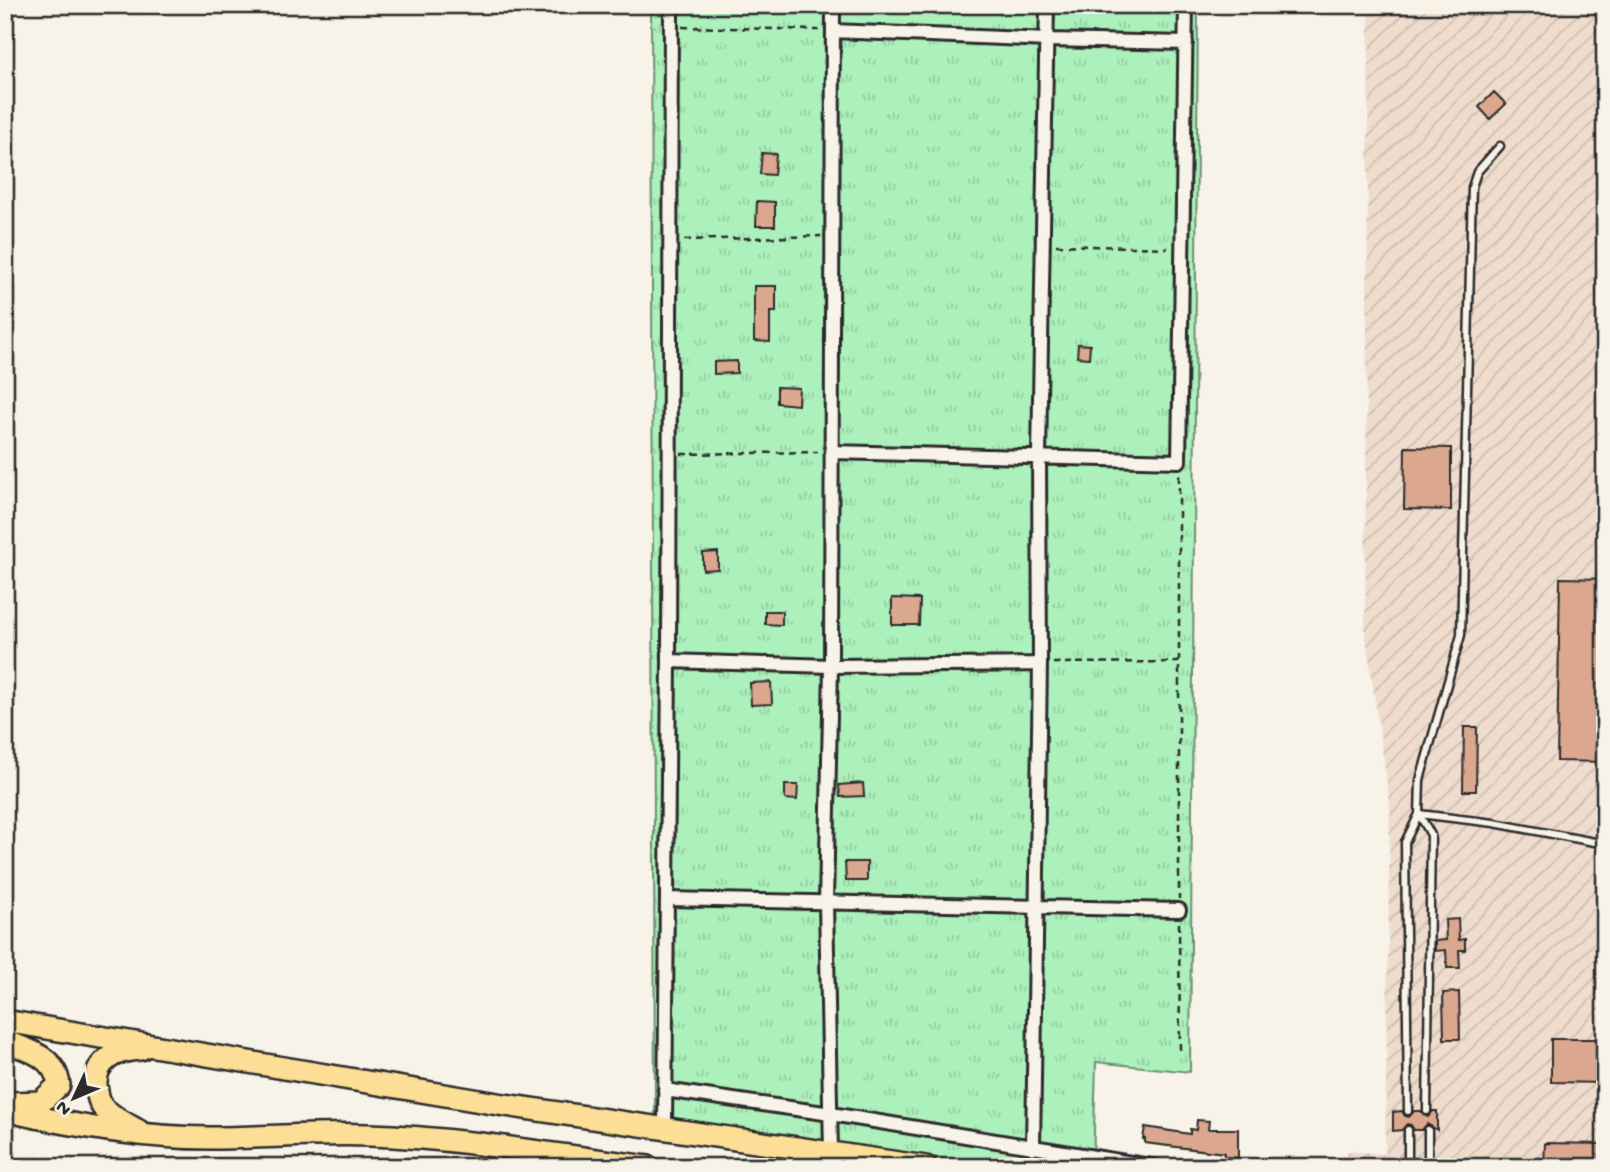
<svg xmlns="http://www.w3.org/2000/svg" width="1610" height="1172" viewBox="0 0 1610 1172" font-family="'Gochi Hand',sans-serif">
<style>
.industrial{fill:url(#industrial-furrows)}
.grass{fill:url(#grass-tufts);stroke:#6c8e73;stroke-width:2}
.building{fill:#dba88f;stroke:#2b2b2b;stroke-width:2}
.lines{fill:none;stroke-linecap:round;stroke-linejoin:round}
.lane-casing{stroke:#2b2b2b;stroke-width:11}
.street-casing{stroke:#2b2b2b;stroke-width:18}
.highway-casing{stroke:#2b2b2b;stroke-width:26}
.path{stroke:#2b2b2b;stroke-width:2.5;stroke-dasharray:7 5;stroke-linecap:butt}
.lane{stroke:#f7f3e8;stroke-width:6}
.street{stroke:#f7f3e8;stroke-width:12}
.highway{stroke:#fcde96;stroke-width:21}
</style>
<defs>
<pattern id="industrial-furrows" width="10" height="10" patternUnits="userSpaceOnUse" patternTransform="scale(1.75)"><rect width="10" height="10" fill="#efdccd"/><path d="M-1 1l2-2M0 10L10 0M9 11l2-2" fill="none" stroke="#cdbdb0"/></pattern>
<pattern id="grass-tufts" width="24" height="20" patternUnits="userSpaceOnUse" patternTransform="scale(1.75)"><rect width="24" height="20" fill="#acf0bb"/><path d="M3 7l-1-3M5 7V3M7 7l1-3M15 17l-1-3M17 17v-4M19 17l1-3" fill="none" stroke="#94cea1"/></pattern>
</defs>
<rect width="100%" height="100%" fill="#f7f3e8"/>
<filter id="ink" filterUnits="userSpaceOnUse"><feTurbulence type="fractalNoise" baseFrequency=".0143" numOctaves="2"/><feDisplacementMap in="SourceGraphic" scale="14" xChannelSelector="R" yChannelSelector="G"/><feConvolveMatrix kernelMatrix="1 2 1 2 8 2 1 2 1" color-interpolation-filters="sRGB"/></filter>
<g filter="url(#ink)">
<path class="industrial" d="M1369,5H1605V1167H1348L1347,1151L1385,1154L1390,804L1365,631Z"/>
<path class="grass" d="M651,5H1198L1190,1072L1096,1062L1093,1167H1000L655,1119Z"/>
<path class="building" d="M1494,92L1506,104L1490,119L1479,107Z
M762,153L776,154L774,175L760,174Z
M757,201L775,202V226H756Z
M754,286H776V312H770V342L754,341Z
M1078,344L1090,345L1089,358L1077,357Z
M737,361V373L714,374V362Z
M777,387L799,388L798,405L777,403Z
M1405,447L1451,448V510L1404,509Z
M718,552V569L703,570V553Z
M1560,578L1605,579V762L1557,761Z
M892,598L920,599L919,625H892Z
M765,611H782V625L765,624Z
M771,682L772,704L751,705L750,683Z
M1464,727H1477L1476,791H1463Z
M863,783L864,796L840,797L839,785Z
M785,785H798L797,800L785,799Z
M845,862H867V881H846Z
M1458,919L1459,940L1465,939V950H1459L1460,968H1447L1446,950L1435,951V941L1446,940L1445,920Z
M1459,992L1460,1039H1444L1443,993Z
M1551,1039H1605V1083L1551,1082Z
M1402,1111L1405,1116L1409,1117L1414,1111H1421L1424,1115L1428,1117L1433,1111H1437V1130L1427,1124L1422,1130H1414L1411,1125L1407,1124L1402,1130L1393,1131V1112Z
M1197,1120L1209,1121L1208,1129H1238V1158L1224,1157V1153L1145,1143V1139H1143L1145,1127L1190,1134V1129L1196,1130Z
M1545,1143L1605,1144V1167H1544Z"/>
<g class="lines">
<g class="lane-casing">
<path id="lane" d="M1419,814L1431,835L1427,1111
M1419,814L1494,823L1605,844
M1408,1111L1405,842L1419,814L1420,780L1461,635L1472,187L1477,172L1500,146
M496,1167L497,1151
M1408,1167V1130
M1428,1167V1130"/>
</g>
<g class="street-casing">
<path id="street" d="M833,31L1048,40L1186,43
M832,452L1179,461L1186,5
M669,661L831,666L1040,664
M667,899L1179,910
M665,1090L831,1114L1156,1167
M665,1127L669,661L671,5
M1033,1148L1040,664L1039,456L1047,5
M831,1152L826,903L831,666L833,5"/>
</g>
<g class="highway-casing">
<path id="highway" d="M5,1021L498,1104L926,1167
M5,1042C29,1049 56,1058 59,1085L41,1102L11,1103
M5,1110C72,1126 141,1138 210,1138C263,1138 316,1133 369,1135C462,1138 556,1155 648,1167
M139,1131C127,1124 111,1117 102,1106C98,1100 97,1092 96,1085C95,1059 118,1050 141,1049"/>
</g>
<path class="path" d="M682,27L819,30
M684,240L821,236
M1056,245L1168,248
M681,454L818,452
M1179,475V899
M1053,663L1179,662
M1179,923L1180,1050"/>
<use href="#lane" class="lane"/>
<use href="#street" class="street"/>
<use href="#highway" class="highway"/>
</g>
</g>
<rect width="1610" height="1172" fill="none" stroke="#f7f3e8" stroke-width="28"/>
<rect x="14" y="14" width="1582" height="1144" fill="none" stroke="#2b2b2b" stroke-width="2.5" filter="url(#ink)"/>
<g transform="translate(74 1098) rotate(226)" stroke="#f7f3e8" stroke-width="5" paint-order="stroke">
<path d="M0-5L12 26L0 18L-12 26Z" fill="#2b2b2b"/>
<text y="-10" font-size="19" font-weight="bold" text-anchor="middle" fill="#2b2b2b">N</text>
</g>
</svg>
